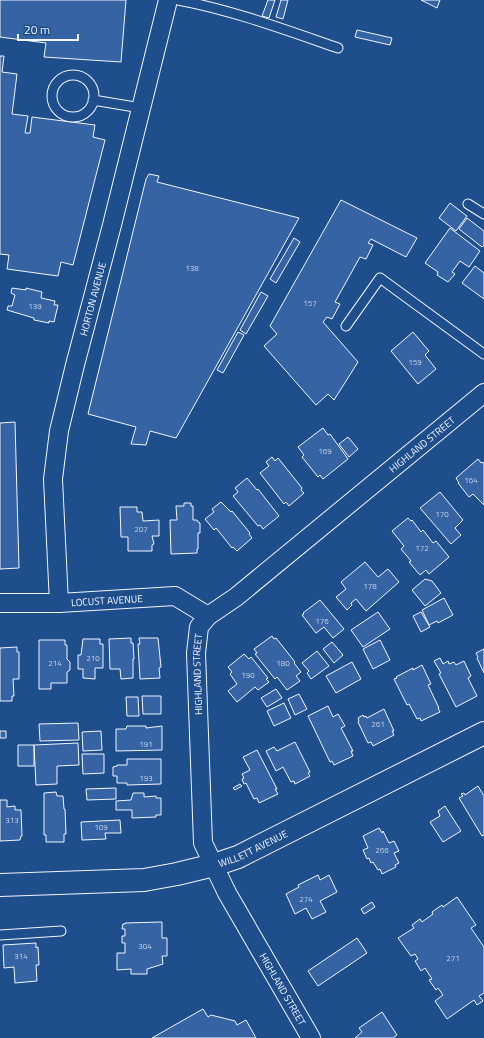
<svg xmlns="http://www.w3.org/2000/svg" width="484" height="1038" viewBox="0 0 484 1038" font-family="'Titillium Web',sans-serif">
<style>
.building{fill:#3563a3;stroke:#f2f6ff}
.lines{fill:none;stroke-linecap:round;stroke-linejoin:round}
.lane-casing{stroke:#f2f6ff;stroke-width:11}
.street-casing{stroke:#f2f6ff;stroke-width:20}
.secondary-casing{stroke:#f2f6ff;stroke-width:24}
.lane{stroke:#1f4e8c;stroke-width:9}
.street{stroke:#1f4e8c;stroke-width:18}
.secondary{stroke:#1f4e8c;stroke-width:22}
.labels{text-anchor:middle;stroke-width:3;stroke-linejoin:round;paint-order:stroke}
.number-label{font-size:8px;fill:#c3d1e8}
.street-label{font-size:10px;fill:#f2f6ff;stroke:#1f4e8c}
</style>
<rect width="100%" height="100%" fill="#1f4e8c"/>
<path class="building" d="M0,0H126L121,62L44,57L46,43L0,37Z
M268,0H275L269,18L262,16Z
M281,0H288L283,19L276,17Z
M421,0H440L437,8Z
M357,30L392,38L390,45L355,37Z
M0,56H4L2,72L17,74L12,114L28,116L25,133H30L32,117L95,125L93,137L105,140L73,265L61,262L58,276L7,269L9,255L0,254Z
M149,174L159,176L157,182L299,218L176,438L150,431L146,445L131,444L136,427L88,414L146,179Z
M341,200L417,238L406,257L371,239L368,243L373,245L366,259L360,257L335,302L340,304L332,319L327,317L323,322L358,362L334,400L328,394L316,405L264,346L277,334L270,326Z
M450,203L467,216L456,231L439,218Z
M467,218L484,231V245L482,247L459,229Z
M450,228L480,251L469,267L460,261L452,272L455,274L448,282L437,275L438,272L425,263Z
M294,238L300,242L276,283L270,279Z
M475,266L484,273V299L462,283Z
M12,288L26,290V288L42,292L41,298L55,301L54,305H58L54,322L49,321V323L34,320V318L7,310L8,306H12L15,295L11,293Z
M261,292L268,296L246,334L240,330Z
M238,332L244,335L223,373L217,370Z
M413,332L429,351L425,355L436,369L418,384L391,351Z
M15,422L19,568L0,569V423Z
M323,428L328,435L330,434L348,459L323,479L320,475L318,477L302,457L304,455L298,447Z
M348,437L358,449L349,457L339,444Z
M272,457L275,461L278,458L302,488L301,490L304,493L289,506L286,502L284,504L260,473L269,466L266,462Z
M478,459L481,463L483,462L484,464V505L473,494L469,497L458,483H459L456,478Z
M247,478L257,490L258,489L279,516L263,529L260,525L258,526L233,496L238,492L235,488Z
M440,492L463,520L455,528L461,535L451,544L420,508Z
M221,502L231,512L232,511L250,533L249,534L252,538L237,551L233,547L232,548L216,528L214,530L205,519L214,512L212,509Z
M184,503H191V506H193V520H197L198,522L200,523V533H198V549H197V553L171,554L170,520H177L176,506H184Z
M120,507H137V512H142L143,521L159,520V536H152L154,544L152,545V551H128V537H121Z
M408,518L411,521L412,520L421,532L423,530L433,543L436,541L449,557L429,574L426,570L420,575L409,562L411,561L401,549L404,546L392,531Z
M365,562L378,577L388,569L399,582L366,611L356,599L351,603L352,605L347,610L336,597L346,589L341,582Z
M425,579L432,581L441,593L425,606L412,590Z
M444,598L453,615L438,623L437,621L429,625L422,610Z
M320,600L344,629L333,638L324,627L316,633L302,615L304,614L303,613Z
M378,612L390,629L363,647L351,630Z
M421,612L430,627L421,632L413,616Z
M272,636L274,639L276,638L295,662L294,663L301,672L296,676L300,681L287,690L277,677L275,679L255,654L257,653L254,649Z
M131,638V643H133L134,659H133V678L121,679L120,669H110L109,639Z
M139,638H158L161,667L159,668L160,678L140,679L138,644H140Z
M83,639H100V644H103V668H95V679L83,678V669H78V655H81Z
M39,640H65V645H67V659L70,662V670L67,672V683H51V689H39Z
M380,640L390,660L373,669L363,649Z
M332,642L343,655L334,663L323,649Z
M17,647V652H19V679H13L14,696H12V701H0V648Z
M484,649V673L477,658L478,657L476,653Z
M317,651L329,666L311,679L307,673L309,671L302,663Z
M244,654L249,659L251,657L268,678L266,679L269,682L258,690L255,687L237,702L228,691L237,684L230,674L232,672L228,667Z
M440,658L443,664L448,661L449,664L454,662L456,665L464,661L471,676L468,678L477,696L456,707L439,674L441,673L434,661Z
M352,662L361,679L336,693L326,676Z
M422,665L431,684L428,685L439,708H438L440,712L421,721L420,718L417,719L409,704L407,705L394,679L397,678L396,677L413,668V670Z
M276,689L282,698L267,707L261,698Z
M299,694L307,709L295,715L288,699Z
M142,696H161V714H143Z
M126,697H138L139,716H127Z
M284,703L291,718L274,726L267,711Z
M328,706L333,717L338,714L345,726L341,728L353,751H351L353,756L334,765L332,761L330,762L308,716Z
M384,709L394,731H392L394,735L373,746L371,742L368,743L358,722L359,721L358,718L363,715L364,717L366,716L367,718Z
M78,723L79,740L40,741L39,724Z
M127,726H146V728L162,726V750L116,751V729H126Z
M0,731H6V738H0Z
M101,731L102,750L83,751L82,732Z
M295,742L310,772L308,773L310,776L295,784L294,781L291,782L283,767L276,771L266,751L274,747L277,751Z
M78,743L79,765L57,766V784L36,785L34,745Z
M18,745H34V766H18Z
M257,750L277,789H275L278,794L259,803L257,798L254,799L246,783L244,784L242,779L244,778L242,774L250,770L243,757Z
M82,754H104V773L83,774Z
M127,759H161V784L127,785V783H117V776H113V767L117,766V765H127Z
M240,784L242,786L235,790L233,788Z
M478,786L484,796V835L482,836L459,798L463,796L461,794L464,793L465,795Z
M116,788V799L87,800L86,789Z
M56,792L57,796H63L64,809H65L66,834H64V842H46V835H44V793Z
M133,793H144V797L156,796V798H161V815H156V817L132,818V810H116V801L131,800Z
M0,800H7V807L15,806V810H21L22,836H21L20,840L0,841Z
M445,806L461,831L443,842L430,822L440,816L438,811Z
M120,820L121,833H105L106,839L82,840L81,822Z
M379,828L382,833L383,831L389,843L394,841L399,851L394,853L399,863L395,865L396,867L382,874L380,869L378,870L373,862L371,863L369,858L367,859L363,850L368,848L363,836Z
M318,875L320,880L329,875L337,892L320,901L326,912L312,919L306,908L295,914L286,894L299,887L298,885Z
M457,897L476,925L471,928L484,947V993L479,996L483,1001L477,1005L474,1000L447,1019L435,1001L443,995L438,988L436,990L429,980L432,979L425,968L421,971L415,961L418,959L415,954L411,956L398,938L414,928L412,925L420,919L422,922L433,914L432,912L442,905L443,907Z
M372,902L375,907L364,914L361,909Z
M162,922V938H167V956H162L163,964L147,969V974H131V969L117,970V953H125V943H122V936H125V929H122L123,924H125V923Z
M357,938L367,953L318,986L308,971Z
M36,943V948L38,947L39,965H36L37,981L15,983L14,967L4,968L3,945Z
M203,1009L208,1017L211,1015L235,1021L237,1025L246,1020L256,1038H152Z
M382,1012L397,1035L393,1038H355L362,1032L359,1028Z"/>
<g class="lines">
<g class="lane-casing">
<path id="lane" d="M178,0C232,10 286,30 338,48
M52 96a21 21 0 1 1 42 0a21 21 0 1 1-42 0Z
M93,100L141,108
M468,204L484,214
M346,326L380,278L484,354
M0,935L61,931"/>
</g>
<g class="street-casing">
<g id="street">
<path id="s1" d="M0,603H59L175,596L208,616"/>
<path id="s2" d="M59,603L53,479L59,431L75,365L112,225L168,0"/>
<path id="s3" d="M311,1038L227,893L203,843L196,653L199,627L208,616L236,597L484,393"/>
</g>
</g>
<g class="secondary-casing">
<g id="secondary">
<path id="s4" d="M0,885L144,880L177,874L214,865L238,857L484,733"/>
</g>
</g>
<use href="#lane" class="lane"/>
<use href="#street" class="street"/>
<use href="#secondary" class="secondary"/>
</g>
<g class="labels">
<g class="number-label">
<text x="192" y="271">138</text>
<text x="310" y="306">157</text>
<text x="35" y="309">139</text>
<text x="415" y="365">159</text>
<text x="325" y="454">169</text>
<text x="471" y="483">164</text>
<text x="442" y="517">170</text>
<text x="141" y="532">207</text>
<text x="422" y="551">172</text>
<text x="370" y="589">178</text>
<text x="322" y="624">176</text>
<text x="93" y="661">210</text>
<text x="55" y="666">214</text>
<text x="283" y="666">180</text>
<text x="248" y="678">190</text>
<text x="378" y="727">261</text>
<text x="146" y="747">191</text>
<text x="146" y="781">193</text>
<text x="12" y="823">313</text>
<text x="101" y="830">109</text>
<text x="382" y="853">266</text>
<text x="306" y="902">274</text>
<text x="145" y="949">304</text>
<text x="21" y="959">314</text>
<text x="453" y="961">271</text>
</g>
<g class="street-label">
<text dy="4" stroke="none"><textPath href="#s2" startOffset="309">HORTON AVENUE</textPath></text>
<text dy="4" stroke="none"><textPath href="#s3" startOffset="728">HIGHLAND STREET</textPath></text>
<text dy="4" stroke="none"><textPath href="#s1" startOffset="107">LOCUST AVENUE</textPath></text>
<text dy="4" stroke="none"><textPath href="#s3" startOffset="392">HIGHLAND STREET</textPath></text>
<text dy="4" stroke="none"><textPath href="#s4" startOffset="258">WILLETT AVENUE</textPath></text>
<text transform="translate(283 989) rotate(60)" y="4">HIGHLAND STREET</text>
</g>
</g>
<path d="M18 34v6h60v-6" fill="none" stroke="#f2f6ff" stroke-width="2"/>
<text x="24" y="34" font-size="12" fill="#f2f6ff" stroke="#1f4e8c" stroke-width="3" paint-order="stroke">20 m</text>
</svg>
